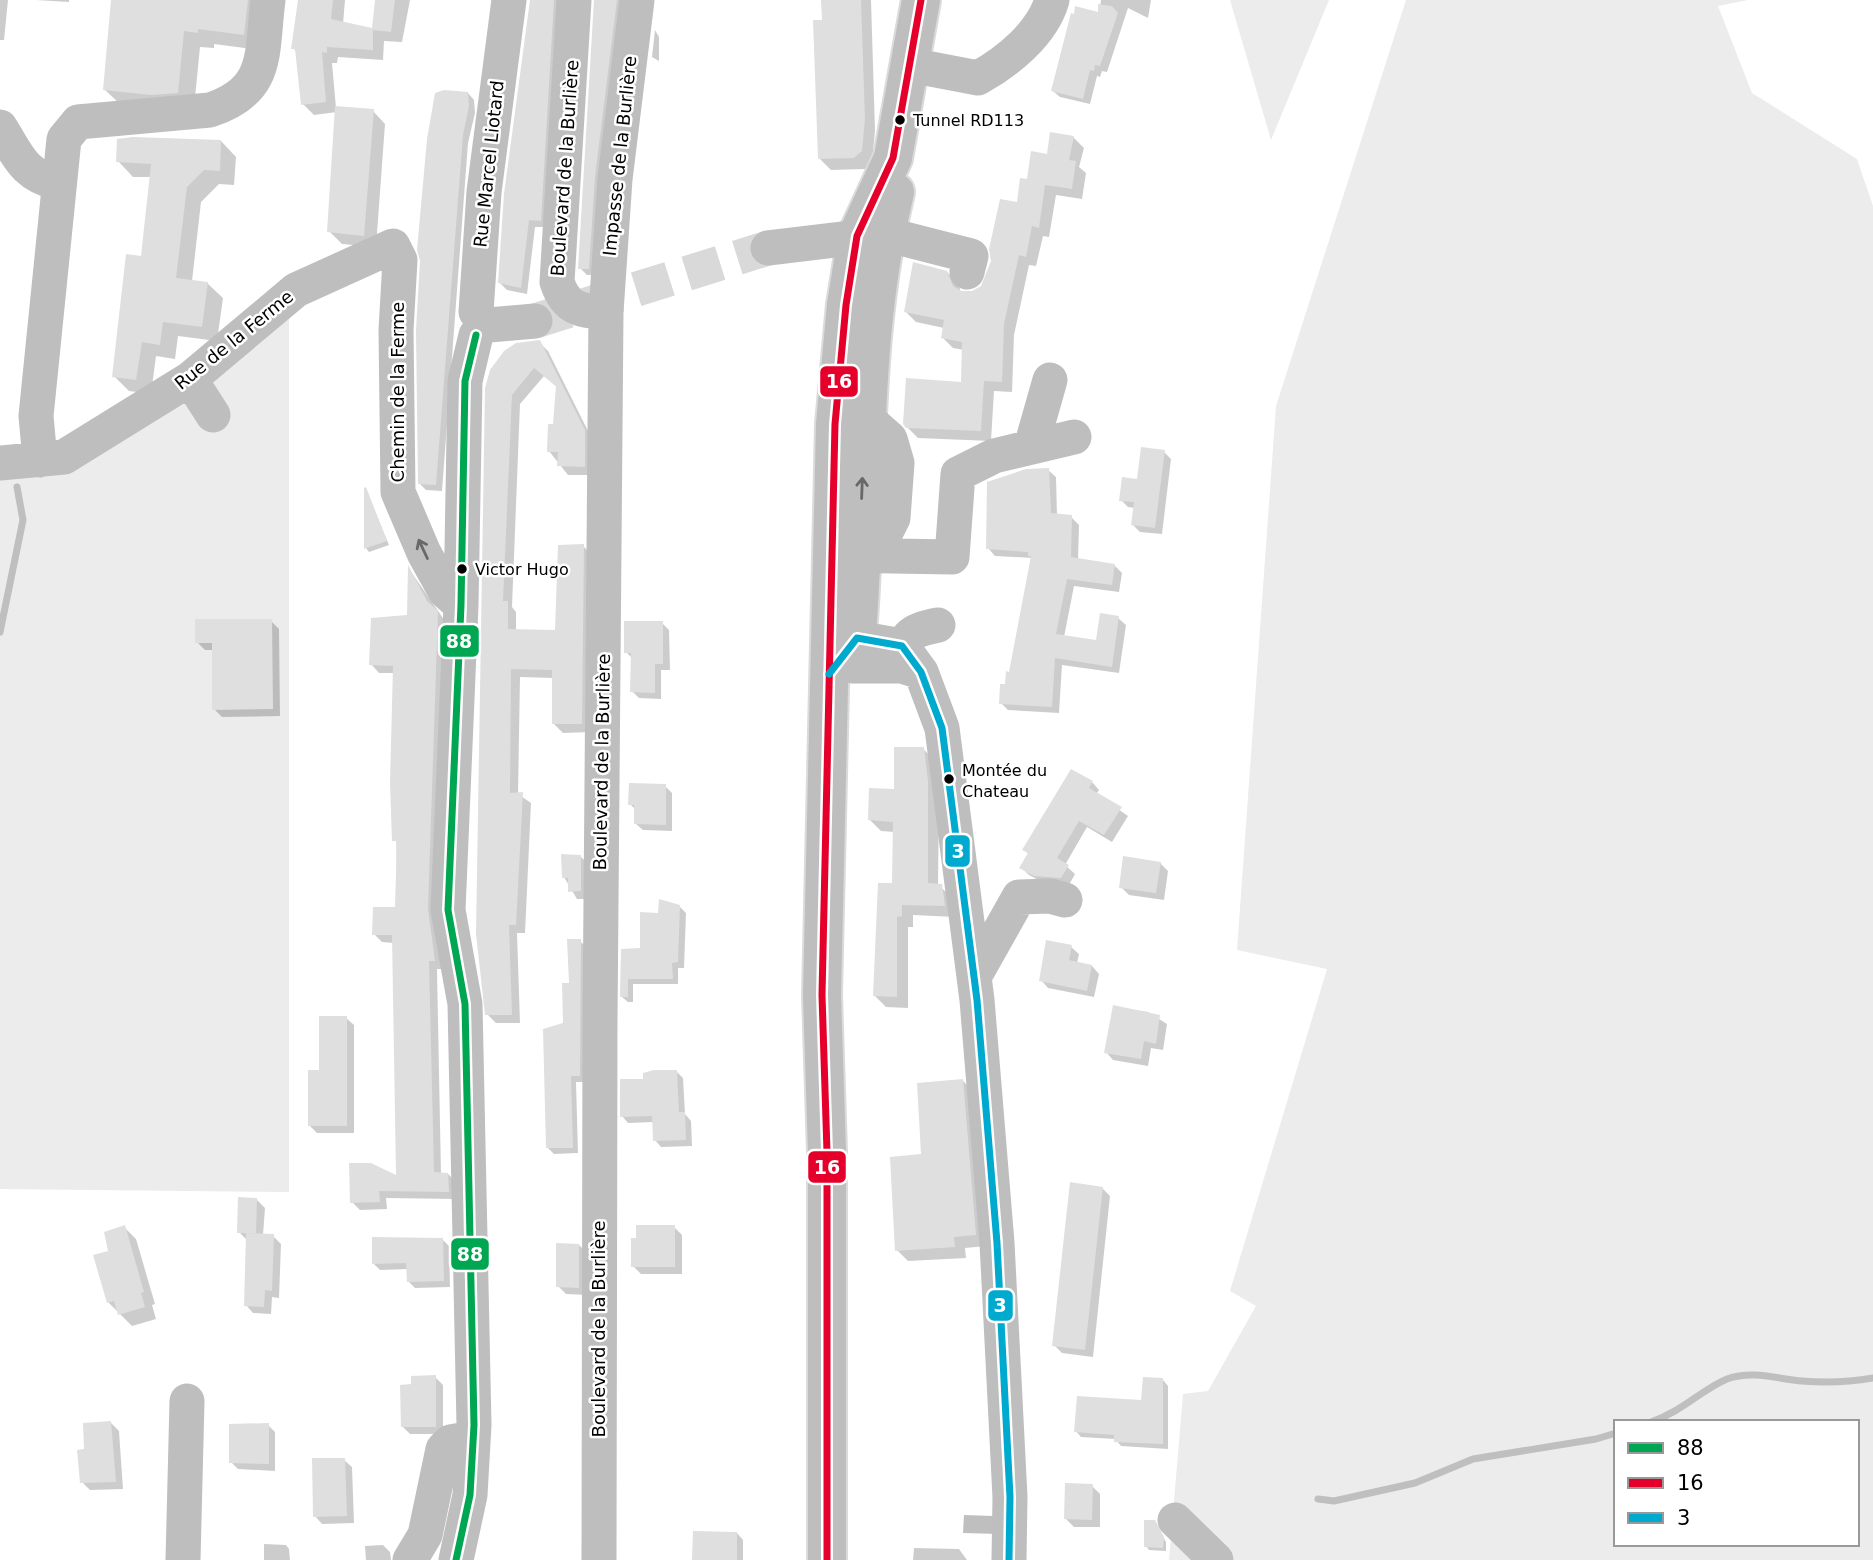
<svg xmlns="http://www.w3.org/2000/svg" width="1873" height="1560" viewBox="0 0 1873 1560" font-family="'DejaVu Sans',sans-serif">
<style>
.green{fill:#ececec;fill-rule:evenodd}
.water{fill:#bfbfbf}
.shadow{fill:#0003}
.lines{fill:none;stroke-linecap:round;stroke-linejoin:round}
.stream{stroke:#bfbfbf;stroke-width:7}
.building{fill:#dfdfdf}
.minor-tunnel{stroke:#d9d9d9;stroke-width:35;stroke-dasharray:35 18;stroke-linecap:butt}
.major-casing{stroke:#dbdbdb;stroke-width:42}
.minor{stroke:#bebebe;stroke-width:35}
.major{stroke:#bebebe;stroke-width:38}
.bus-1-casing{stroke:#fff;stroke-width:12}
.bus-2-casing{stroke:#fff;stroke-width:12}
.bus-3-casing{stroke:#fff;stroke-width:12}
.bus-1{stroke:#00a651;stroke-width:7}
.bus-2{stroke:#e4002b;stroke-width:7}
.bus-3{stroke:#00a9ce;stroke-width:7}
.oneway{stroke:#686868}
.bus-dot{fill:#000;stroke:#fff;stroke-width:2.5}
.labels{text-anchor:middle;stroke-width:5;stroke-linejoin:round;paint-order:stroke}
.bus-label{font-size:16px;fill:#000;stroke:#fff;text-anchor:start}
.street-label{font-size:18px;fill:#000;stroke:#fff}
.line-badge{stroke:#fff;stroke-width:2.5}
.badge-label{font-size:19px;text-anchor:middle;font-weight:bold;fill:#fff}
</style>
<rect width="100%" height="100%" fill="#fff"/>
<path class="green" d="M1230,0H1329L1271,140Z
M1406,0H1748L1718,6L1752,93L1857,159L1873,206V1560H1169L1183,1394L1208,1391L1256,1306L1230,1291L1327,969L1237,950L1276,406ZM1616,1422H1857V1544H1616Z
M289,310V1192L0,1189V477Z"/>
<path class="water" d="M964,1515L993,1516L999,1534L963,1533Z"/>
<path class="shadow" d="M0,0H8L4,40H0Z
M36,0H69V2Z
M113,0H260V50L214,44V48L200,47L194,108L121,105L104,89Z
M299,0H345L343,24L373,30L377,0H410L402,42L384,41L383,60L338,57L337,63H332L336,108L373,111L385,124L376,247L342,244L329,231L337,112L314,115L303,104L297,52L293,48Z
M532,0H563L547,227H535L527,294L507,290L500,283Z
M596,0H626L595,275H587L580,268Z
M823,0H871L875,131L872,162L865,169L831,170L820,159Z
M1101,0H1151L1148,18L1128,8L1107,72L1102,71L1100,77L1097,76L1090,104L1060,97L1053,91L1099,14Z
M655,30L659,37V61L652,57Z
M468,93L474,100L475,113L468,143L442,491L426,490L420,484L422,261Z
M1073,137L1084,148L1079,167L1086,173L1082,199L1056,195L1049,237L1043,236L1036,266L1029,265L1014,335L1012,392L994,391L991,441L918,438L907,427L962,384L964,350L953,348L943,338L944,328L916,322L906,312L947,272L958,283L961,293H972L982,288L1028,181L1049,156Z
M221,141L236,157L234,185L219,184L201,202L192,281L207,283L223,298L217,341L178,336L175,359L156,356L151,394L129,391L114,376L143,258L152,177H133L118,161Z
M539,342L548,351L593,441V475H568L549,451L555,426L557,387L544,376L520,404L512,607L516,612V631L557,632L583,546L592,555L591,732L563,733L554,724V678L520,677L518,794L531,803L525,933H517L520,1023H496L487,1014V388Z
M1164,452L1171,459L1162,534L1140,532L1133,525L1135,508L1128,507L1121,500Z
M1048,470L1056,477L1057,516L1071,517L1079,525L1078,560L1114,565L1122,573L1119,592L1074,586L1064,637L1097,642L1118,618L1126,625L1119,673L1062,665L1059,713L1008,710L1001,703L1011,674L1033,558L995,556L988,548Z
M366,490L389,545L369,552L366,548Z
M409,569L445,621L443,969H437L441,1174H448L456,1182V1199L386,1198L387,1209L360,1210L352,1202L398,1177L394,943L382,942L374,934L397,909L395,673H379L371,664L408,617Z
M271,621L279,629L280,716L222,717L214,709L213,650H205L197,642Z
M662,623L669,630L670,670H661V699L639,698L632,691L633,659L626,652Z
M923,749L935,760L939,793L938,885L952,897L955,917L913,915V927H908V1008L886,1007L874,995L894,885L895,832L881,831L870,820L895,790Z
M1092,782L1099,790L1096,794L1128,816L1112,842L1087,827L1065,865L1075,874L1069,885L1044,883L1029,875L1022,868L1029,855L1025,850Z
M665,786L672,793V831L643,830L636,824V810L630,804Z
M581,857L589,865L588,899H577L564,877Z
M1160,863L1168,871L1164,900L1129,895L1121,887Z
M680,907L686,913L684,968H678V984H633V1002H628L622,997V950L642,949L660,915Z
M580,941L586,947L585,1082H576L578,1153L554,1154L548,1148L570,985Z
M1071,947L1079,954L1077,963L1092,966L1099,974L1094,997L1048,988L1041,980Z
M1114,1007L1148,1012L1167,1024L1163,1050L1151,1048L1148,1066L1113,1060L1106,1052Z
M346,1018L354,1025V1133H317L309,1125L321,1072Z
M677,1072L683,1078L685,1114L691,1121L692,1146L661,1147L655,1140L654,1122L628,1123L622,1116L645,1080Z
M963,1081L974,1092L987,1246L965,1248L966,1258L908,1261L897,1250Z
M1102,1188L1110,1196L1093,1357L1062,1353L1054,1345Z
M256,1199L265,1208L263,1235L273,1236L281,1244L279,1298L272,1297L271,1314L253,1313L246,1305L248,1241L239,1232Z
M124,1227L136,1239L155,1304L152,1305L156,1319L132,1326L108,1302L110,1252Z
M674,1227L682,1235V1274H641L633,1266L638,1240Z
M442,1239L449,1246L450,1287L415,1288L408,1281V1269L380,1270L373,1263Z
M579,1245L587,1253V1295L566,1294L558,1286Z
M435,1377L443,1385V1434H410L402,1426L413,1386Z
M1163,1380L1168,1386V1449L1121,1446L1115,1439L1081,1437L1076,1431L1143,1402Z
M111,1423L119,1431L123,1489L90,1490L82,1482Z
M268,1425L275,1432V1471L238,1469L231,1462Z
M344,1460L352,1467L354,1523L322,1524L315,1516Z
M1092,1486L1100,1494V1527H1074L1066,1519Z
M1155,1522L1166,1542V1551L1149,1550L1146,1546Z
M737,1533L743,1540V1560H694Z
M264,1544L286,1545L289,1549L290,1560H264Z
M383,1545L390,1552L391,1560H366L365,1546Z
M914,1548L959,1549L967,1560H913Z"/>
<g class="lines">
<path class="stream" d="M0,632L23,520L17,487
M1651,1422C1683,1411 1701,1390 1727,1379C1753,1370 1777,1379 1802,1381C1826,1383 1850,1382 1873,1378
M1318,1499L1334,1501L1415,1483L1473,1459L1596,1439L1616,1433"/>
</g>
<path class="building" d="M111,0H248L244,35L198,29V33L184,31L178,93L151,95L103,90Z
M298,0H333L331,19L372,28L375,0H395L391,32L373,30V50L327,47V53L322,52L326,102L301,105L295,49H291Z
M530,0H554L541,221L529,220L521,288L498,283L504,194Z
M594,0H617L595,177L589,269H578Z
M821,0H861L865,119L862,151L854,158L818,159L813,20H822Z
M1098,4L1112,6L1118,13L1100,66L1095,65L1094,71L1090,70L1083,99L1051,91L1071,13L1074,14L1075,6L1098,12Z
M444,90L468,92L469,106L463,135L436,485L418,484L416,330L420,261L417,250L427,139L435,93Z
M335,106L374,109L364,236L327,232Z
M1050,132L1074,136L1069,160L1076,161L1072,189L1045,185L1039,228L1032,226L1026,257L1019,255L1004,324L1002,382L984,381L981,431L906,428L903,424L906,378L961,382L962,342L941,338L944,320L904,312L913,262L947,271L953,286L961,291H972L981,286L991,261L989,249L1000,199L1017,202L1020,178L1027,179L1031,151L1047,154Z
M133,137L221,140L220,171L204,170L187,187L176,278L208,282L202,327L163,322L160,345L142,342L136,380L112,377L126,254L141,256L151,164L116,162L117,139Z
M540,340L585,430V467L557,466L558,452H547L548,424H553L556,386L534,368L512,395L503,601H508V629L555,630L558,545L584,544L582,724H552V670L511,669L510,793L523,792L516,925H509L512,1015H485L476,934L485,388L490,370L504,351L516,343Z
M1141,447L1165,450L1155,528L1131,525L1134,502L1119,501L1122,477L1137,479Z
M1049,468L1051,513L1072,515L1071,557L1115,564L1112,585L1067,579L1056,634L1096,640L1100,613L1119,616L1112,667L1055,658L1052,707L999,704L1000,684H1005L1006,671L1009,672L1031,556H1028V552L986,549L987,482L1026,469Z
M366,487L387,541L364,549V488Z
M408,565L427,601L438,611L428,909L435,961H429L434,1172L448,1173L449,1192L379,1191L380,1202L350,1203L349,1163H371L396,1175L392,935H372L373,907H395L397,841H392L390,783L393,666L369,665L371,618L407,615Z
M195,619H272L273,709L212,710V643H195Z
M624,621H663V664H655V693L630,692L631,653H624Z
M894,747H924L928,781V883L942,884L945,906L902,905V916L897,917V997L873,996L878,883H892L893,822L868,820L869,788L894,789Z
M1071,769L1093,781L1089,788L1122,807L1104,835L1079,821L1057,858L1069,865L1061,878L1034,876L1019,868L1028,853L1022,850Z
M629,783L666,784V825L634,824V805H628Z
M561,854L581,855V891L568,892V878H562Z
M1123,856L1161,862L1156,893L1119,888Z
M659,899L680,905L678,962L672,963L673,979H628V997H620L621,949L640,948V912L658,913Z
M567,939H581L580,1076H571L573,1148H546L543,1029L563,1023L562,983H569Z
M1046,940L1072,945L1069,960L1092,965L1087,991L1039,981Z
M1113,1005L1160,1015L1156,1044L1144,1041L1141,1059L1104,1053Z
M319,1016H347V1126H308V1070H319Z
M654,1070H677L679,1112H685L686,1140L653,1141L652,1116L620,1117V1079H643V1073Z
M963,1079L976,1235L954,1237L955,1247L895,1251L890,1157L921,1154L917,1083Z
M1070,1182L1103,1187L1085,1350L1052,1346Z
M238,1197L257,1198L256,1233H237Z
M125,1225L144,1292L141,1293L145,1307L118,1315L114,1301L107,1303L93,1255L108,1251L104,1232Z
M636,1225H675V1267H631V1238H636Z
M246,1233L274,1234L272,1291L265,1290L264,1307L244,1306Z
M372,1237L443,1238L444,1281L407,1282L406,1263L372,1264Z
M556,1243L579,1244V1288L556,1287Z
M436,1375V1427H401L400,1385L411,1384V1376Z
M1143,1377L1163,1378V1444L1114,1442V1435L1074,1432L1077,1396L1141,1400Z
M111,1421L116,1482L80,1483L77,1450L84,1449L83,1423Z
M269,1423V1464L229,1463V1424Z
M312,1458H345L347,1516L313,1517Z
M1065,1483L1093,1484L1092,1520L1064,1519Z
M1144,1520H1155L1164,1537L1163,1548L1144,1547Z
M693,1531L737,1532V1560H692Z"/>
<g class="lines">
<path class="minor-tunnel" d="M535,321L768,248"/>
<g class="major-casing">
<path id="major" d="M857,633C869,483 859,340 895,192
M827,1560V1152L822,995L835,424L846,305L857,236L893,158L921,0"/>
</g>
<path class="minor" d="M574,0L557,282C566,309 580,311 606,312L600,1019L599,1560
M910,65L978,78C1007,62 1042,34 1052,0
M0,127C18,155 23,175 58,183
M768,248L885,234L971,256L967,272
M476,312L484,192L509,0
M606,312L615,179L637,0
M489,325L535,321
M190,379L213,415
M865,417L890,439L897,463L893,518L887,530L868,553
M1031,447L1050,380
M40,460L36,416L64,139L78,122L210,110C270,90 261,54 268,0
M0,463L64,457L190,379L296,290L393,246L400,260L396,330L398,492L424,553L445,591L461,605
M833,555L952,557L958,474L994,456L1074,437
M847,634L854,666H902L921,672
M839,662L857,638L902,646L921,672L942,728L977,1000L997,1243L1010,1497L1009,1560
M902,666C902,636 909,631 938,625
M974,977L1019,897L1050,896L1065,900
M1175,1520L1216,1560
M183,1560L187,1401
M410,1560L425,1535L443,1449L450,1442L473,1438
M456,1560L470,1495L474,1425L465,1004L448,910L461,605L465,381L476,335"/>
<use href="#major" class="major"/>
<g class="bus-1-casing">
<path id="bus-1" d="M456,1560L470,1495L474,1425L465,1004L448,910L461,605L465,381L476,335"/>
</g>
<g class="bus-2-casing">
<path id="bus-2" d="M827,1560V1152L822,995L835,424L846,305L857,236L893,158L921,0"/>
</g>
<g class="bus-3-casing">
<path id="bus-3" d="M829,674L857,638L902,646L921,672L942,728L977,1000L997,1243L1010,1497L1009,1560"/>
</g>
<use href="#bus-1" class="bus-1"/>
<use href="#bus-2" class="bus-2"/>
<use href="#bus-3" class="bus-3"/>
</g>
<defs><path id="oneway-shaft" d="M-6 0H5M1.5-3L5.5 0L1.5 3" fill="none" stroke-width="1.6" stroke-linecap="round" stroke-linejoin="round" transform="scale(1.75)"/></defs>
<g class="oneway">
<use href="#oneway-shaft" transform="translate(862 488) rotate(-88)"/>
<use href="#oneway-shaft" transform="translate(423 549) rotate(-115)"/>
</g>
<g class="bus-dot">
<circle cx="900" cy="120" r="6"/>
<circle cx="462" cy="569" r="6"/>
<circle cx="949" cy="779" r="6"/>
</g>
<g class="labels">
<g class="bus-label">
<text x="913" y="126">Tunnel RD113</text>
<text x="475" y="575">Victor Hugo</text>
<text x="962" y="776">Montée du<tspan x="962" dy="21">Chateau</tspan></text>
</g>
<g class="street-label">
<text transform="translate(620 156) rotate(-84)" y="6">Impasse de la Burlière</text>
<text transform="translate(489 164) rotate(-84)" y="6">Rue Marcel Liotard</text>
<text transform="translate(565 168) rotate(-86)" y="6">Boulevard de la Burlière</text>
<text transform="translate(234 340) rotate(-39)" y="6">Rue de la Ferme</text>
<text transform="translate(398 392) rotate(-90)" y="6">Chemin de la Ferme</text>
<text transform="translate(602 762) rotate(-89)" y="6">Boulevard de la Burlière</text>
<text transform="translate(599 1329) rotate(-90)" y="6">Boulevard de la Burlière</text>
</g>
</g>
<g class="line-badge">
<rect x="819" y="365" width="40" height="33" rx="7" fill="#e4002b"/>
<rect x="439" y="624" width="41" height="34" rx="7" fill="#00a651"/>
<rect x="944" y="834" width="27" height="34" rx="7" fill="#00a9ce"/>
<rect x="807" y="1150" width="40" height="34" rx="7" fill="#e4002b"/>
<rect x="450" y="1237" width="40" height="34" rx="7" fill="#00a651"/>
<rect x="987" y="1289" width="27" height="33" rx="7" fill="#00a9ce"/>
</g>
<g class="badge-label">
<text x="839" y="388">16</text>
<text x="459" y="648">88</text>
<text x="958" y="858">3</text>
<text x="827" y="1174">16</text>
<text x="470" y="1261">88</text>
<text x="1000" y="1312">3</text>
</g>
<rect x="1614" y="1420" width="245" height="126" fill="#ffffff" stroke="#999999" stroke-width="2"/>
<rect x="1628" y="1443" width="35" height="10" fill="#00a651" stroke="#999999" stroke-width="2"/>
<text x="1677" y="1455" font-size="21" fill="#000000">88</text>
<rect x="1628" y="1478" width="35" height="10" fill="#e4002b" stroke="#999999" stroke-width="2"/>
<text x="1677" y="1490" font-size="21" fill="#000000">16</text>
<rect x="1628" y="1513" width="35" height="10" fill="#00a9ce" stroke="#999999" stroke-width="2"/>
<text x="1677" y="1525" font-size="21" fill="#000000">3</text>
</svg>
